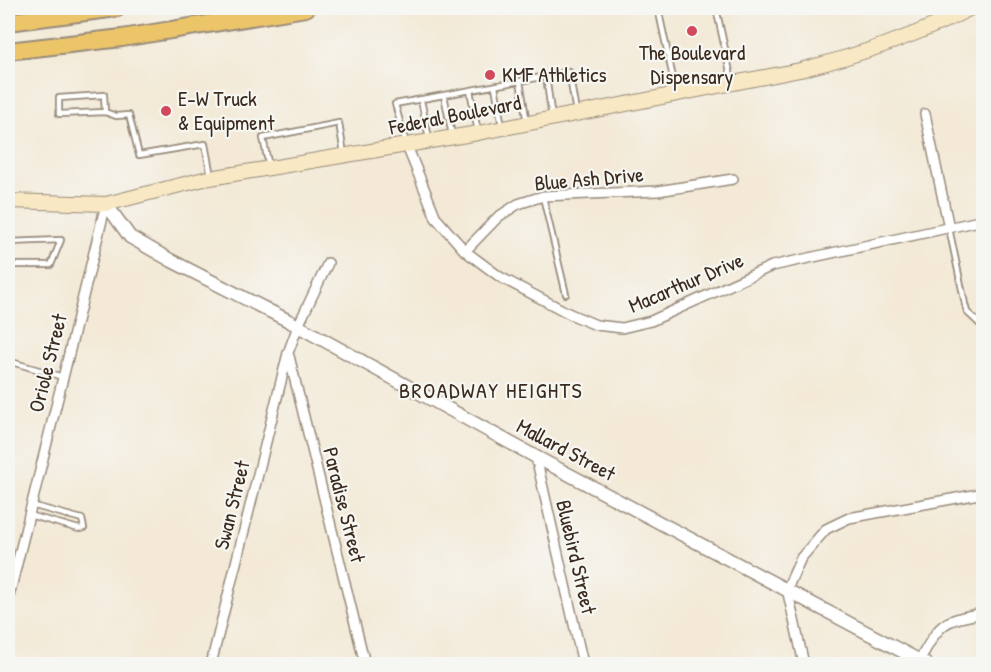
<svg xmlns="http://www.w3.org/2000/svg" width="991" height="672" viewBox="0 0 991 672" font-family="'Patrick Hand',sans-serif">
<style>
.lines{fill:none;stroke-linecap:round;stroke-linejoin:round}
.service-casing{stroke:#978a7a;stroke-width:8}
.minor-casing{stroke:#978a7a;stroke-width:12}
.tertiary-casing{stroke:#978a7a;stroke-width:15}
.secondary-casing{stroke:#978a7a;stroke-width:16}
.motorway-casing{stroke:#978a7a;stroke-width:20}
.service{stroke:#fff;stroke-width:4.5}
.minor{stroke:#fff;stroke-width:9}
.tertiary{stroke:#fff;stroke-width:12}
.secondary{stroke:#f8e8c3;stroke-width:14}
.motorway{stroke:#edc569;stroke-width:16}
.poi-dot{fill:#d1495b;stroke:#f6f6f2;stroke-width:2}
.labels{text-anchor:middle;stroke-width:4.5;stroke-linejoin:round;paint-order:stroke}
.poi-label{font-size:21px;fill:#3b2a1e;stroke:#f6f6f2;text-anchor:start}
.street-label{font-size:21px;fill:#3b2a1e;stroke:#f6f6f2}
.neighbourhood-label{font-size:22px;letter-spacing:1.5px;fill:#3b2a1e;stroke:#f6f6f2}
</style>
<rect width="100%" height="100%" fill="#f6f6f2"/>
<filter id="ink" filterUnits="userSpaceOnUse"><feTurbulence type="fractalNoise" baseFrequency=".0167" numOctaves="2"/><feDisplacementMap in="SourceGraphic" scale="12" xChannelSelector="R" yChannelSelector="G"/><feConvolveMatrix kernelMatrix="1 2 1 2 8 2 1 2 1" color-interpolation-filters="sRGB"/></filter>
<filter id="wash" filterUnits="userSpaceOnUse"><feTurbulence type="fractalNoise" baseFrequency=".008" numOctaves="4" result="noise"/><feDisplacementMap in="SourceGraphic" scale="24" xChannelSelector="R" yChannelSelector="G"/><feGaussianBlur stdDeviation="1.35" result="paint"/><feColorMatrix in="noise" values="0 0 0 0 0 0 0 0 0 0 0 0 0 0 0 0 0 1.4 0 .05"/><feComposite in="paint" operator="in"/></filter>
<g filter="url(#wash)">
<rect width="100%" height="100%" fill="#f3e9d6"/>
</g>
<g filter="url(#ink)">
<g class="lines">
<g class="service-casing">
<path id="service" d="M658,8L676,92
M716,8L732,81
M546,76L552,118
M520,81L527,123
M495,86L502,127
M470,90L478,132
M444,95L452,135
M421,100L429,138
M105,112L104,95L59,98V114L105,112L116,116L129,115L139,155L205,144L211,176
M406,143L395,104L569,72L576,112
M269,167L263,138L339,123L344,154
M543,197L566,294
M949,228L965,304L967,312L984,328
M8,242L61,240L51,265H8
M8,361L63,377
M29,515L79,529L84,528L82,519L31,505"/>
</g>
<g class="minor-casing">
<path id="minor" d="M925,114L949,228
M407,146L436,218L465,251L500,277L570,314L596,325L622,328L651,321L772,266L984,220
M465,251L498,217L518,204L543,196L658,191L733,179
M289,356L365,664
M536,457L583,664
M8,600L106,204
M919,661C941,623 939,621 984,613
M211,664L288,353L298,326L328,263
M804,664L787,589L801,558L826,529L849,518L984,493"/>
</g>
<g class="tertiary-casing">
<path id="tertiary" d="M106,204L130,237L172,261L287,320L536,457L926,664"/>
</g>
<g class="secondary-casing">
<path id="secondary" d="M8,201L106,204L204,179L478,133L800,70C859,55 917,36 971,8"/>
</g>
<g class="motorway-casing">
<path id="motorway" d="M8,22L117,8
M8,51L122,38L306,8"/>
</g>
<use href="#service" class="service"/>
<use href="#minor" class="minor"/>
<use href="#tertiary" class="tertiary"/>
<use href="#secondary" class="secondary"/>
<use href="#motorway" class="motorway"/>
</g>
</g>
<g class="poi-dot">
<circle cx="692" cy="31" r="6"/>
<circle cx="490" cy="75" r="6"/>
<circle cx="166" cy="111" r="6"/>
</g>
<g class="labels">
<g class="poi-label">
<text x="692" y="60" text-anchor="middle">The Boulevard<tspan x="692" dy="24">Dispensary</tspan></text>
<text x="502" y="82">KMF Athletics</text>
<text x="178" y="106">E-W Truck<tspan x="178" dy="24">&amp; Equipment</tspan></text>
</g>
<g class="street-label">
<text transform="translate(455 115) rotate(-11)" y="7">Federal Boulevard</text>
<text transform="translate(589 179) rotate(-5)" y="7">Blue Ash Drive</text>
<text transform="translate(686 283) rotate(-23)" y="7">Macarthur Drive</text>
<text transform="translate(48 363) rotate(-76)" y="7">Oriole Street</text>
<text transform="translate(566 450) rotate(28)" y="7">Mallard Street</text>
<text transform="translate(232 505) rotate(-76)" y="7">Swan Street</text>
<text transform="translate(344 505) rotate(76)" y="7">Paradise Street</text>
<text transform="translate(576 557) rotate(77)" y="7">Bluebird Street</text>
</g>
<g class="neighbourhood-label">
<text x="491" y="398">BROADWAY HEIGHTS</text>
</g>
</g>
<rect width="991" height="672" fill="none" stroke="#f6f6f2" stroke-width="30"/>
</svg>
